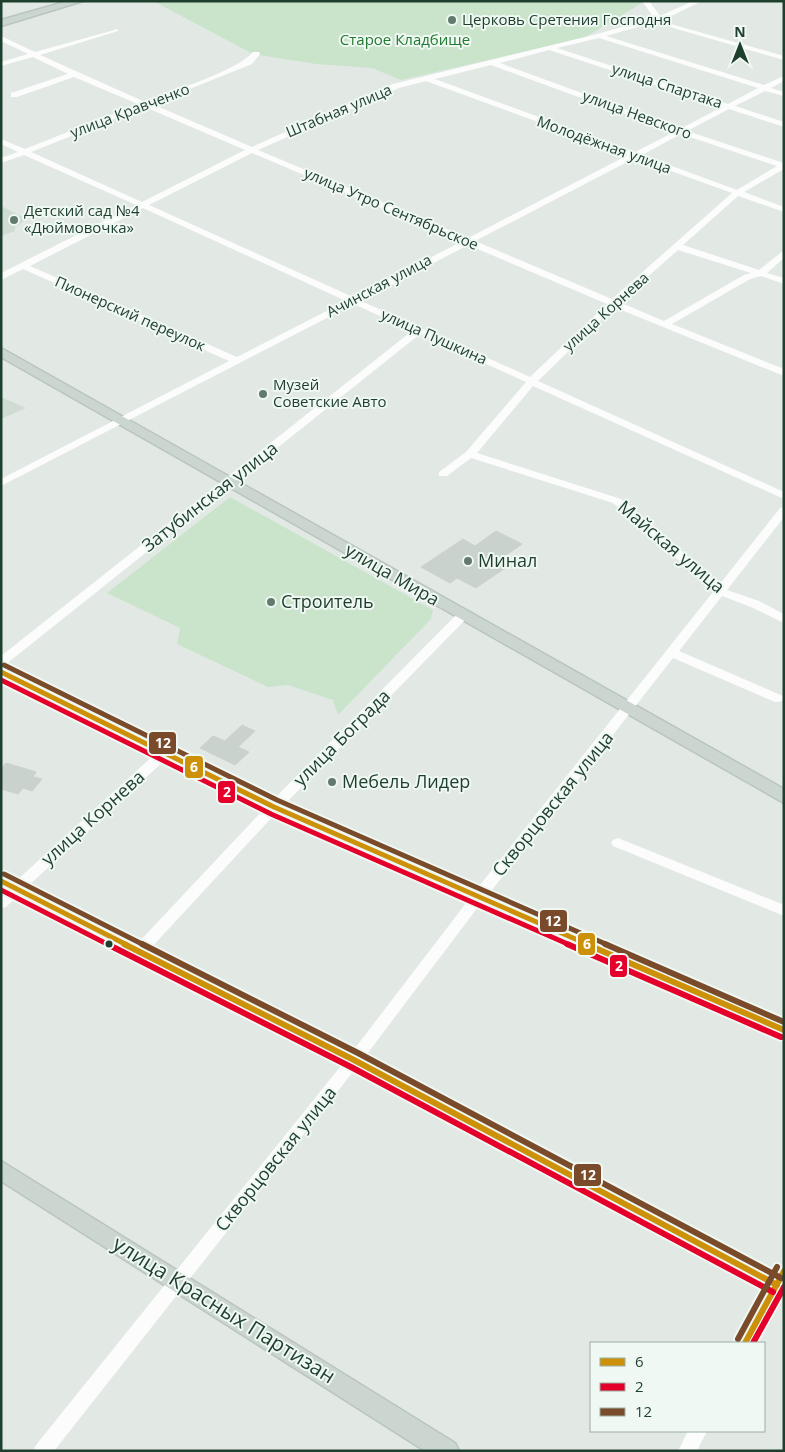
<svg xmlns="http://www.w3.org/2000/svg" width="785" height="1452" viewBox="0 0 785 1452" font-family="'Open Sans',sans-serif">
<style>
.built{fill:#cfdbd3}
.green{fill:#c9e4cb}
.building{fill:#cad2cd;stroke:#cad2cd}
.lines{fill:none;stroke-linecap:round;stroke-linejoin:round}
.major-casing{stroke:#bbc5c0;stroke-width:3}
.minor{fill:#fbfcfb;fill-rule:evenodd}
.major{fill:#ccd6d1;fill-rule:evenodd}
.bus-1-far1-casing{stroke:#eff8f2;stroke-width:9}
.bus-1-casing{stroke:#eff8f2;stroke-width:10}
.bus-2-far1-casing{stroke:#eff8f2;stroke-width:9}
.bus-2-casing{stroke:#eff8f2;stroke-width:10}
.bus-3-far1-casing{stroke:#eff8f2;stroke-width:9}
.bus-3-casing{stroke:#eff8f2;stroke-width:10}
.bus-1-far1{stroke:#cc9109;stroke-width:5}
.bus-1{stroke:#cc9109;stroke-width:6}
.bus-2-far1{stroke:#e4002b;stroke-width:5}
.bus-2{stroke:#e4002b;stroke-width:6}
.bus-3-far1{stroke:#7a4b2a;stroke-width:5}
.bus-3{stroke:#7a4b2a;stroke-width:6}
.poi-dot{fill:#637a6e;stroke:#eff8f2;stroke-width:2}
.bus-dot{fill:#1e3e2e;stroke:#eff8f2;stroke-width:2}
.labels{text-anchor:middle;stroke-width:4;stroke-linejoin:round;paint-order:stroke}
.far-poi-label{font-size:15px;fill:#1e3e2e;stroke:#eff8f2;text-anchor:start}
.far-park-label{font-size:15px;fill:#237932;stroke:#eff8f2}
.far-street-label{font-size:15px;fill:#1e3e2e;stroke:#eff8f2}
.street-label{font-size:18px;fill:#1e3e2e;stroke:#eff8f2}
.poi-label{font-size:18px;fill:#1e3e2e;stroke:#eff8f2;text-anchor:start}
.near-street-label{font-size:21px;fill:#1e3e2e;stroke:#eff8f2}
.line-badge{stroke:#eff8f2;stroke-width:2}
.badge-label{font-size:14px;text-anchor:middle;font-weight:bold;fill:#fff}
</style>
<rect width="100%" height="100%" fill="#e2e9e4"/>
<path class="built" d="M1,206L27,219L15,227V231L1,236Z
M1,397L26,408L1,419Z"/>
<path class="green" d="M641,1L642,3L584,38L401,80L372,68L316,64L253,54L155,2Z
M230,497L433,610L431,619L338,715L333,700L288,685L268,687L177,644L180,628L107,593Z"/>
<path class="building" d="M496,531L522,544L501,559L511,564L476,588L457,578L450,583L421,567L463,539L475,546Z
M242,725L255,731L238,747L249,752L235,765L200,748L213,736L225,741Z
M6,763L36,772L33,777L42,779L32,791L23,788L18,794L1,789V769Z"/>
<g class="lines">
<g class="major-casing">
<path id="major" d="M68,1H83L1,26V20Z
M1,348L784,789V803L1,357Z
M1,1161L455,1443L459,1451H425L1,1181Z"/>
</g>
<path class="minor" d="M642,1H649L660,16L693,1H702L665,19L674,25L784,56V60L670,27L659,21L606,36L764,85L784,76V81L771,88L784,92V96L765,91L735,106L784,122V127L729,109L687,131L784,163V169L744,192L784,207V212L738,196L683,245L759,270L784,250V258L767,273L784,278V284L761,276L750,279L672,324L784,369V376L614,307L538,381L784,492V499L533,386L477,453L621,499L653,525L719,585L780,508L784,507V517L727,590L759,601L784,614V623L751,607L722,596L679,651L783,696L784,701L775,702L673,658L488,895L784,1023V1036L481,903L364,1058L774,1274L778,1266L784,1264V1296L780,1294L754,1343H736L766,1287L356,1068L54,1451H33L36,1445L344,1062L18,896L6,907L1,908V895L6,890L1,887V876L15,882L155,754L1,677V668L272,801L459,612H467L469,615L467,618L283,806L476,890L713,592L645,529L613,503L471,458L447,476H439V472L466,452L526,382L420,334L5,665L1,666V656L412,331L354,304L1,486V479L229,361L23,269L1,280V273L136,205L24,155L1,163V158L18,152L1,144V139L25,149L138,104L74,77L17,97H11V93L68,74L33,57L1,66V62L28,54L1,41V36L35,52L118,29V31L40,55L145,102C171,91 237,71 253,52H259L260,54L252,64L152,104L252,147L393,84L597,34L654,18ZM599,38L758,88L728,104L557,48ZM549,50L722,107L680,129L500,63ZM491,65L674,132L635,152L435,79ZM426,81L628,155L468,238L258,150L399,88ZM145,107L245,150L142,202L31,152ZM681,134L777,166L737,190L642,155ZM252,153L461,242L353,297L149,205ZM635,158L732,193L612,299L475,241ZM143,208L346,301L237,357L30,266ZM468,245L607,304L530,377L361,301ZM678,250L751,273L744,275L664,321L619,302ZM166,759L265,808L137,944L26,888ZM276,813L470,898L352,1052L149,950Z
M618,838L784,905V916L613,846L611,843L613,840Z
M688,1431H707L697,1451H678Z"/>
<use href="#major" class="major"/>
<g class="bus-1-far1-casing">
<path id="bus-1-far1" d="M1,672L274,807L589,945
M1,881L127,945"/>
</g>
<g class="bus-1-casing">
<path id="bus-1" d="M124,944L354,1060L777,1285
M586,944L784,1030
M745,1343L784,1271"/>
</g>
<g class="bus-2-far1-casing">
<path id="bus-2-far1" d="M1,680L271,814L570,945
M1,890L109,945"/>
</g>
<g class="bus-2-casing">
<path id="bus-2" d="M107,944L351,1067L773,1292
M567,944L781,1037
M753,1343L784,1287"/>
</g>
<g class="bus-3-far1-casing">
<path id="bus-3-far1" d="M4,665L277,800L608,945
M4,874L144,945"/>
</g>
<g class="bus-3-casing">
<path id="bus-3" d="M142,944L358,1053L781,1278
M605,944L784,1022
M738,1339L777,1267"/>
</g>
<use href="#bus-1-far1" class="bus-1-far1"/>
<use href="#bus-1" class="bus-1"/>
<use href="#bus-2-far1" class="bus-2-far1"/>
<use href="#bus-2" class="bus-2"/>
<use href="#bus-3-far1" class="bus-3-far1"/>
<use href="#bus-3" class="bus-3"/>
</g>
<g class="poi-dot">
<circle cx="452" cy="20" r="5"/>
<circle cx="14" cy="220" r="5"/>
<circle cx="263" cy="394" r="5"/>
<circle cx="468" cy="561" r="5"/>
<circle cx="271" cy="602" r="5"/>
<circle cx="332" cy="782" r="5"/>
</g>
<circle class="bus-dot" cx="109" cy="944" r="4.5"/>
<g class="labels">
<g class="far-poi-label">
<text x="462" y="25">Церковь Сретения Господня</text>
<text x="24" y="216">Детский сад №4<tspan x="24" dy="17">«Дюймовочка»</tspan></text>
<text x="273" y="390">Музей<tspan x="273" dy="17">Советские Авто</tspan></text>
</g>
<g class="far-park-label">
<text x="405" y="45">Старое Кладбище</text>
</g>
<g class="far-street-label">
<text transform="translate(667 86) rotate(18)" y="5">улица Спартака</text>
<text transform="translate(130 111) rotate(-21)" y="5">улица Кравченко</text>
<text transform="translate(339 111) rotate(-23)" y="5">Штабная улица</text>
<text transform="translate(637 115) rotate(20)" y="5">улица Невского</text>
<text transform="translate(604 145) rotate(20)" y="5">Молодёжная улица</text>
<text transform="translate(391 209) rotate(23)" y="5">улица Утро Сентябрьское</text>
<text transform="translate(379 286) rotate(-28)" y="5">Ачинская улица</text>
<text transform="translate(606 312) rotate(-42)" y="5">улица Корнева</text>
<text transform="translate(130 314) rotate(24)" y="5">Пионерский переулок</text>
<text transform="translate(434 337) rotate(24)" y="5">улица Пушкина</text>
</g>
<g class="street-label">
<text transform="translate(210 497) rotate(-38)" y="6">Затубинская улица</text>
<text transform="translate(671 547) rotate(40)" y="6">Майская улица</text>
<text transform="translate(392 575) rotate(30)" y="6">улица Мира</text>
<text transform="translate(342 738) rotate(-45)" y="6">улица Бограда</text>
<text transform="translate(553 804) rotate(-51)" y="6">Скворцовская улица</text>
<text transform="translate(93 818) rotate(-42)" y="6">улица Корнева</text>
<text transform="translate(276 1159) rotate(-51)" y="6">Скворцовская улица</text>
</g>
<g class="poi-label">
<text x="478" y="567">Минал</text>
<text x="281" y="608">Строитель</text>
<text x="342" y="788">Мебель Лидер</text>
</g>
<g class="near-street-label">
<text transform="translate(224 1310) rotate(32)" y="7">улица Красных Партизан</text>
</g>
</g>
<g class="line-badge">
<rect x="148" y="731" width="29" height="24" rx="5" fill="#7a4b2a"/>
<rect x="184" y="755" width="20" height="24" rx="5" fill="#cc9109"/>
<rect x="217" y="780" width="19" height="24" rx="5" fill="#e4002b"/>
<rect x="539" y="909" width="29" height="24" rx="5" fill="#7a4b2a"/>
<rect x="577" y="932" width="19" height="24" rx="5" fill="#cc9109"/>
<rect x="609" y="954" width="19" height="24" rx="5" fill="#e4002b"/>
<rect x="573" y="1163" width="29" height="24" rx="5" fill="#7a4b2a"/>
</g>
<g class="badge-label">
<text x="163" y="748">12</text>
<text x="194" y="772">6</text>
<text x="227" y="797">2</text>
<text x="553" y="926">12</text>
<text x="587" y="949">6</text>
<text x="619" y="971">2</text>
<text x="588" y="1180">12</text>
</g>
<rect width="785" height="1452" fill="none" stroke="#1e3e2e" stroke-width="5"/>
<rect x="590" y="1342" width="175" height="90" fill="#eff8f2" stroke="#9baea4"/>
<rect x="600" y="1358" width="25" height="8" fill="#cc9109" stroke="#9baea4"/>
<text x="635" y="1367" font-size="15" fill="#1e3e2e">6</text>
<rect x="600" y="1383" width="25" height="8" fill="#e4002b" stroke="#9baea4"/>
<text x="635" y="1392" font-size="15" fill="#1e3e2e">2</text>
<rect x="600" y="1408" width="25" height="8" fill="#7a4b2a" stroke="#9baea4"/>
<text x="635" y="1417" font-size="15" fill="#1e3e2e">12</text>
<g transform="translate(740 45)" stroke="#eff8f2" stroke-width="4" paint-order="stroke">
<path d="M0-4L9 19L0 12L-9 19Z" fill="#1e3e2e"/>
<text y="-8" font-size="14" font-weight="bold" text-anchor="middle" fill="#1e3e2e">N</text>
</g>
</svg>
